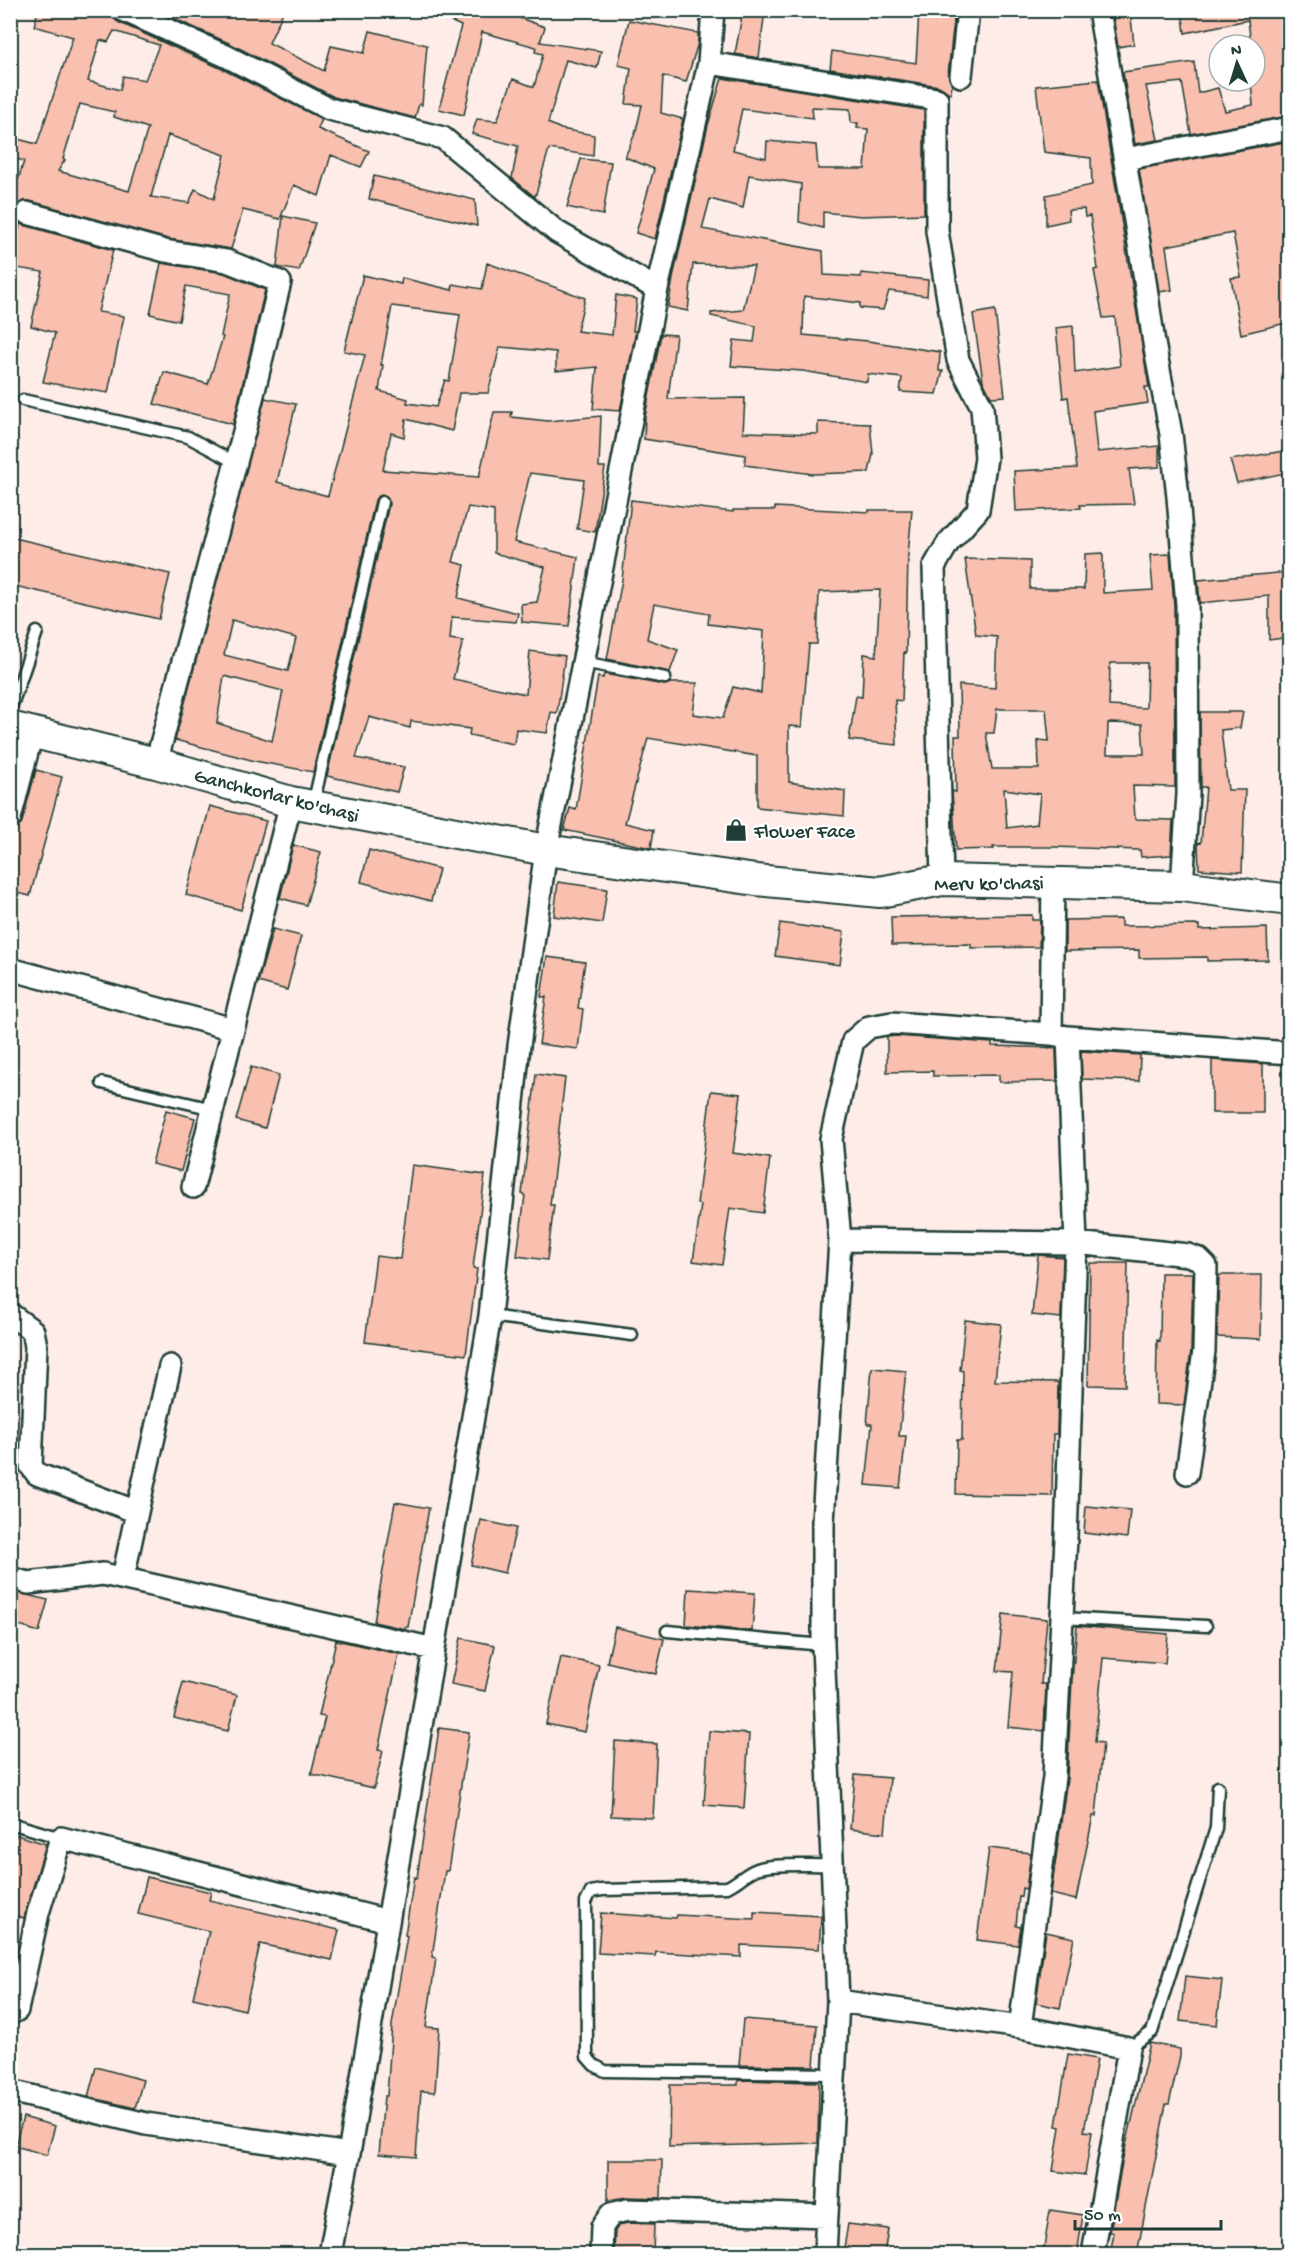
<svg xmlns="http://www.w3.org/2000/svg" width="1300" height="2265" viewBox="0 0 1300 2265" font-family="'Gochi Hand',sans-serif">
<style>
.building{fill:#f9bfaf;stroke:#1f3d34;stroke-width:1.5;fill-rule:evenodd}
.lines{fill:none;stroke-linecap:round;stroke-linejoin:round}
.lane-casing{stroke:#1f3d34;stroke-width:15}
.street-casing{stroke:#1f3d34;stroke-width:26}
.secondary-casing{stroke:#1f3d34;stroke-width:34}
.lane{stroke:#fff;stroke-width:10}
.street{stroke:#fff;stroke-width:21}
.secondary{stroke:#fff;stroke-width:30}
.labels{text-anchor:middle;stroke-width:4.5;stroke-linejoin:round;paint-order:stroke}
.street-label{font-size:20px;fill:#1f3d34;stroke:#fff}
.poi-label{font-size:20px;fill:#1f3d34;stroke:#fff;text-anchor:start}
</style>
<rect width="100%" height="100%" fill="#fdece7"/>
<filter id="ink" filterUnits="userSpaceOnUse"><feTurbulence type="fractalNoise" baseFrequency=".0167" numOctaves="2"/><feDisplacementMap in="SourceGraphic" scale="12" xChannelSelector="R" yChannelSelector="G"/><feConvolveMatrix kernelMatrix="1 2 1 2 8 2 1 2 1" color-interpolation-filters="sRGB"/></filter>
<g filter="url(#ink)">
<path class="building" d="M38,10H110L112,17L118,22L220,68L322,119L318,129L369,151L361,167L331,155L319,196L294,185L280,219L243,210L231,249L168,239L30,201H23L18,204L11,203L24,161L10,157V137L37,144L73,37L34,26ZM114,31L159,45L145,80L123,76L120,90L88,81L100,40L108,42ZM80,104L115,112L114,117L148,128L129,191L58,171L65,160L63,159ZM168,135L225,155L214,199L195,189L189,203L151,197Z
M155,10H284L269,43L324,71L331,46L364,53L370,31L427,45L422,105L419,104L415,118L334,97L231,44Z
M427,10H497L545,27L540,42L601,51L597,68L566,60L548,123L561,129L594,135L593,156L549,149L535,197L512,178L518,146L472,134L477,119L497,121L513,79L534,87L543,54L535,52L536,47L482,32L464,115L439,109L461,26Z
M743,10H765L759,58L735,54Z
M919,10H955L948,75L952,84L951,94L939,86L830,69L832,51L916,63Z
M1112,10H1130L1134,44L1118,47Z
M1182,10H1290V116L1191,134L1182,82L1146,86L1158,140L1135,144L1123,72L1194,62L1198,93L1218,88L1225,111L1253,105L1251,81H1255V45H1251L1248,20L1185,33Z
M629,20L698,33V43L686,82L663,76L661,113L683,119L655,239L636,233L654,169L625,157L636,131L642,105L626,104L631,68L618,65Z
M722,78L924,110V214L861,216L823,212V228L799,222L801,184L749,175L743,208L710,199L702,229L823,251L824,275L861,277V273L928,280L927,296L889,291L883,310L860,308V303L804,296L803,335L868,341L940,352L939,371H943L937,394L900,392L902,378L868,374L867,382L803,371L731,366L734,340L754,342L756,326L711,316V313L743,310L754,266L693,264L688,311L668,307L674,273L708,125ZM812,107L850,109L851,123H858L857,128L868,129L865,169H818L816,145L767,141L766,158L733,150L742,109L813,118Z
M1098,80L1149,387H1145L1148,403L1093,411L1097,452L1159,446V467L1129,469L1134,504L1080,505L1081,508L1016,511L1014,471L1077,468L1068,397L1063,398L1056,328L1073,326L1075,373L1120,366L1115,317L1103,318L1094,270L1098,269L1090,216L1085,217L1084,209L1068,210L1069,220L1046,225V195L1092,185L1091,158L1044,152L1036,86Z
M1290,141V322L1241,334L1231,278L1241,277L1233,233L1166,246L1172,290L1159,292L1139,169Z
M581,159L611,162L603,215L567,207Z
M374,176L475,200L477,226L369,199Z
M283,216L315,223L299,271L277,267Z
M20,224L113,250L98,312L124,316L108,393L43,382L55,333L31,326L43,272L10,267Z
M161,263L224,273L265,290L233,424L154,404L164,372L208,384L223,337L221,336L230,294L186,286L179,321L150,314Z
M487,263L585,298L577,331L612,335L616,295L637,299L633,331H636L620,411L593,409L597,367L556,371V352L500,347L488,393H459L452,431L406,419L404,437L391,433L383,470L479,477L494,412H512L511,417L548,421L601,416L599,467H605L595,532L577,529L584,480L530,473L514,542L578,557L569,626L522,622L521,604L537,602L545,567L494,553V511L468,507L453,562L465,565L458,598L518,613L516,622L452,617L450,639L463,641L453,679L526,694L530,651L565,656L557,713L551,712L547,733L516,729L514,744L469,735L470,729L411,721L410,728L369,717L356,758L404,767L397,792L327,776L389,504L387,497L383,495L377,497L375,500L313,772L255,761L175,740L265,398L296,404L277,482L328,496L365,355L344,351L363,275L401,284L402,278L452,290L453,284L482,289ZM392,306L460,315L449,381L445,380L436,407L407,403L408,399L379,391L383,365H381ZM232,620L296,638L288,671L224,655ZM224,676L283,691L272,741L217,723Z
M995,310L1005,396L991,397L983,381L973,314Z
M661,334L676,335L668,399L745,398L743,432L818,434V422L870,424L873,454L869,472L813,474L745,465V455L644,439L645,417Z
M1290,450V472L1237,483L1230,460Z
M631,500L733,512V510H775V507L869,512V510H912L908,555L906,653L904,652L902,701L895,700L897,745L849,740L856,696L862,697L864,654L876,656L880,590L819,592L817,644H809L802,727L789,726V782L845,791L844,816L757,807V756L648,738L625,823L654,830L651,848L564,830L570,808L576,810L598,677L603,678L604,674L664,685L671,683H697L693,714L723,718L733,687L761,693L764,631L708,624L709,614L654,604L647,639L678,650L670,672L607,659L622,580Z
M10,537L170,574L159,619L10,585Z
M1103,553V593L1153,590L1150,555L1170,554L1174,606L1175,787L1133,786L1135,819L1173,820L1171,855L1141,857L1140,850L1054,847H993L994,849L956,850L952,791L956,792L955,736H960L959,685L995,688L997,637L976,635L965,559L1030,561V589H1084L1085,554ZM1110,663H1147L1146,708L1109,706ZM997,709H1046L1049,741L1038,740L1039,769H992L986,733H994ZM1108,723L1142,724L1144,754H1107ZM1004,789L1040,794L1037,824L1007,828Z
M1290,572V637L1269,640V596L1200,603L1198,580Z
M1200,712H1243L1240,728L1221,730L1228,790H1245L1242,872L1199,869L1198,842L1201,843L1206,787H1201Z
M36,770L62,777L30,896L10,891V830L19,827L22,822Z
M210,806L266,821L241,910L186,895Z
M293,845L321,852L306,905L280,898Z
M369,850L439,869L431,901L361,882Z
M558,882L607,889L602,923L554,916Z
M1032,915V920H1040L1039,947L971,948V944L892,945L891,917Z
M1121,919V926L1199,925V930L1267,928L1268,960L1207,961V957L1139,958V950L1065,951V920Z
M780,923L844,932L840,965L775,956Z
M273,929L301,936L287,990L258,982Z
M547,957L585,962L578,1008L583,1009L578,1049L539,1044L546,997H541Z
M897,1036L992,1043V1046L1056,1048L1057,1081L999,1082V1075L933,1076V1071L887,1072V1037Z
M1081,1051L1140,1055L1139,1081L1082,1079Z
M1212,1060L1263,1064V1113H1212Z
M251,1067L279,1075L265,1128L236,1120Z
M536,1074L565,1078L550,1205H554L547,1260L517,1256L525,1195L522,1194Z
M711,1091L741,1094L733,1153L770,1158L763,1213L730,1208L722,1265L693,1261L701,1205L697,1204Z
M166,1110L195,1118L181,1171L152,1164Z
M412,1165L485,1175L473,1268L477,1269L466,1355L365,1342L376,1256L400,1259Z
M1038,1255L1063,1257L1061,1318L1032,1315Z
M1090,1263H1128L1125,1386L1088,1385Z
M1161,1273H1193L1191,1350L1184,1405L1156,1404L1157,1340L1160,1341Z
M1219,1275H1262L1261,1339L1217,1337Z
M965,1320L1001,1324L995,1381L1058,1382L1057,1434H1053L1052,1496L956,1494L957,1440H962L963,1371L960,1370Z
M872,1368L906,1371L899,1436H906L900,1488L866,1485L872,1424H867Z
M395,1502L429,1508L408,1627H405V1629L374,1622Z
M1086,1506L1130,1510L1127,1538L1084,1533Z
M481,1520L516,1528L505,1573L471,1565Z
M688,1589L755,1593L752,1631L686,1625Z
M10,1591L48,1600L39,1632L10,1623Z
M1003,1614L1047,1619L1041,1684H1046L1044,1731L1008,1727L1013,1672L997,1671Z
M1077,1626L1168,1634L1165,1663L1103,1658L1095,1742L1103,1743L1096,1816H1093L1076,1900L1051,1894L1067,1779L1072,1680Z
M615,1627L664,1639L656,1674L607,1662Z
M461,1638L495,1645L485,1691L451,1684Z
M336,1640L399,1654L378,1750L383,1751L374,1788L311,1774L325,1717L319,1716Z
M561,1657L599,1665L585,1732L546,1724Z
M183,1682L237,1695L228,1731L174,1718Z
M439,1728L469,1732L448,1871H445L432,1957L436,1958L426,2027L439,2028L435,2092L421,2091L416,2157L379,2154L384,2096H387L392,2025L407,1936L405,1935L414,1877L417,1878Z
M709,1731L749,1734L744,1808L704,1805Z
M615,1741L657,1744L653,1818L611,1816Z
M855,1775L890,1778L885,1833L850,1829Z
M10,1833L46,1844L24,1918L10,1914Z
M989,1848L1031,1853L1026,1889L1022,1888L1021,1897L1019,1896L1016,1926L1021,1927L1018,1945L977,1940Z
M147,1877L211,1892L209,1900L339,1930L332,1960L260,1944L245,2010L193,1998L209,1931L138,1914Z
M754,1912L821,1916L819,1949L741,1945V1957L656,1952L655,1956L598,1953L601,1913L676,1918L677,1915L754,1919Z
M1046,1932L1074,1938L1060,2008L1036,2003Z
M1185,1976L1222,1980L1217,2025L1180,2021Z
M743,2019L817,2025L814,2066L739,2065Z
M1150,2043L1180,2049V2056L1169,2104H1166L1137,2254H1110L1114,2233L1110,2232L1122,2162Z
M1068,2054L1097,2059L1084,2131L1092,2132L1085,2175L1053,2171L1060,2127L1056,2126Z
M96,2067L143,2080L135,2108L88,2097Z
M738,2080L819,2082L818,2143L669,2147L670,2085H738Z
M23,2117L55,2126L47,2155L15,2146Z
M608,2160H662L661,2198L627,2197L608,2200Z
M1050,2210L1083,2215L1077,2254H1043Z
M628,2223L654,2224L653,2254H614L615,2231L619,2225Z
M848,2224L888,2229L884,2254H843Z"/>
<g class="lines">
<g class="lane-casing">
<path id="lane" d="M23,400L188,437L236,463
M583,662L665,678
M10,711L37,632
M313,805L382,502
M102,1083L213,1109
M490,1316L632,1335
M1062,1618L1206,1626
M667,1631L823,1645
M10,1823L61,1838
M832,1865C811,1866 779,1863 760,1868C747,1871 739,1882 727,1887L602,1890L591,1892L586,1902L587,2057L594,2065L605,2071L835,2074
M1129,2048L1152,2032L1216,1828L1218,1787"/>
</g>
<g class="street-casing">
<path id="street" d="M123,10L226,56L329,109L443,138L557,232L657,289
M1099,10L1143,267L1154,343L1171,434L1178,497L1187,605L1188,794L1182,886
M709,63L937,99V231L958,360L982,407L986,458L978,510L948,543L934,567L942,880
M961,76L968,10
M1125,159L1290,128
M27,213L165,251L227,261L280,282L245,428L156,763
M10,818L32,733
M1053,881L1051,1034L1068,1037L1076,1243L1066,1538L1054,1777L1020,2027L1129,2048L1093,2254
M10,969L233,1029
M1068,1037L1290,1053
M193,1187L291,802
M840,1240L831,1139L853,1041L869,1027L892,1023L1051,1034
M10,1314L33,1331L36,1346L31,1466L37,1474L137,1512L123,1578
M137,1512L170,1366
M10,1578L28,1583L103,1574L434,1649L490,1316L519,1046L546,850L657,289L709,63L713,10
M838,2001L823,1645V1522L840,1240L1076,1243L1188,1255L1199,1259L1206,1266L1204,1351L1187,1473
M10,2014L17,2010L38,1913L61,1838L388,1921
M10,2091L146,2124L349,2154
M330,2254L349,2154L434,1649
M601,2254L602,2227L611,2214L627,2210L827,2216
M825,2254L838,2001L1020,2027"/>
</g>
<g class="secondary-casing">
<path id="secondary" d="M10,727L156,763L291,802L546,850L756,880L880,892L942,880L1182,886L1290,900"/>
</g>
<use href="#lane" class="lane"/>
<use href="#street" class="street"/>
<use href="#secondary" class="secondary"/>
</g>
</g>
<defs>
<g id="shop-bare" transform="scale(1.8)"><path d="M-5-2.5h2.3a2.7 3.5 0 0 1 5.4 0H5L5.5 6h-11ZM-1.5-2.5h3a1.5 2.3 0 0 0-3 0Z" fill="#1f3d34" stroke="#fff" stroke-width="2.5" paint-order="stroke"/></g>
</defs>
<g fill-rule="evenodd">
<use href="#shop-bare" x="736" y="830"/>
</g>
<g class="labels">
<g class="street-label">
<text transform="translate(277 794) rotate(14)" y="7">Ganchkorlar ko'chasi</text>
<text transform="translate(989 882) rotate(-1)" y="7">Merv ko'chasi</text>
</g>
<g class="poi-label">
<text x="754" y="837">Flower Face</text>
</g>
</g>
<rect width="1300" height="2265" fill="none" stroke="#fff" stroke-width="36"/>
<rect x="18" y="18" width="1264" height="2229" fill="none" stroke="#1f3d34" stroke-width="2" filter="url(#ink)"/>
<g transform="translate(1237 63) rotate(356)"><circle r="28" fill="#ffffff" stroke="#a5b1ae" stroke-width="1.5"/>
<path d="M0-4.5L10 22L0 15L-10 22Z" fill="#1f3d34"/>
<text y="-9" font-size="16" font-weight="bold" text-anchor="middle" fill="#1f3d34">N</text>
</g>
<path d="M1075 2220v9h146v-9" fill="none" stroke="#1f3d34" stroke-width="3"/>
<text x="1084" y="2220" font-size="18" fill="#1f3d34" stroke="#ffffff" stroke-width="4.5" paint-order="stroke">50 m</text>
</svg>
